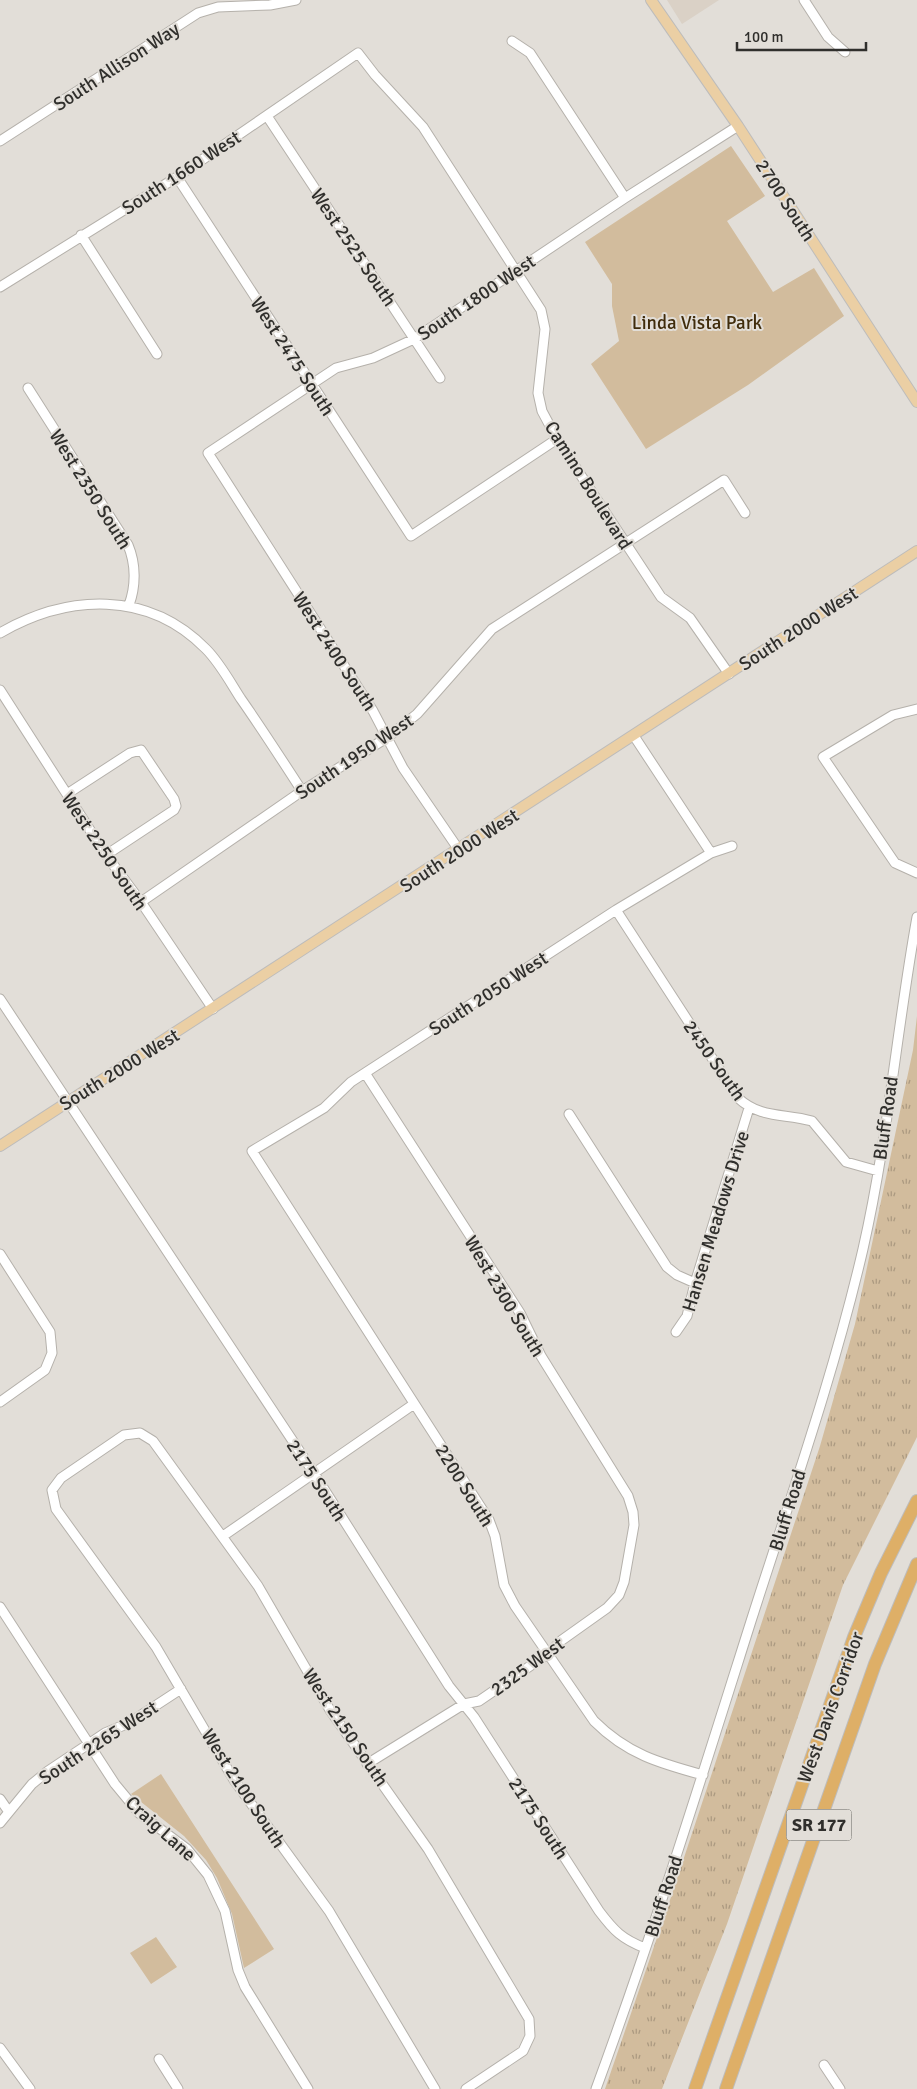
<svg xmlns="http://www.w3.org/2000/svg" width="917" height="2089" viewBox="0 0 917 2089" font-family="Signika,sans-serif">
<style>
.built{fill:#dad1c6}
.grass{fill:url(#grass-tufts)}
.park{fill:#d2bc9d}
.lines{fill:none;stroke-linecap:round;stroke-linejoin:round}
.minor-casing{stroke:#b5b1ab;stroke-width:11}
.major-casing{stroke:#bdbcbb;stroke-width:12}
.highway-casing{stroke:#bdbcbb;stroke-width:14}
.minor{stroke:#fff;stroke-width:9}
.major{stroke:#ebcfa4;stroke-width:10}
.highway{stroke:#deaf67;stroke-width:12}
.labels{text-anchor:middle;stroke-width:4;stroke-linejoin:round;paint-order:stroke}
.shield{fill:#e2ded8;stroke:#656460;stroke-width:1}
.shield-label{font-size:18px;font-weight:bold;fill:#302f2c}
.street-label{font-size:19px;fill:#302f2c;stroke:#e2ded8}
.park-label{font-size:19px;fill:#402c0b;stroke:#e2ded8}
</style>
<defs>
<pattern id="grass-tufts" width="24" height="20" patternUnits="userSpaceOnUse" patternTransform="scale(1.25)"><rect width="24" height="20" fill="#d2bc9d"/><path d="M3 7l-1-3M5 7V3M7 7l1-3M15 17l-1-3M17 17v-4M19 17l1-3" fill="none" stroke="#ab9980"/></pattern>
</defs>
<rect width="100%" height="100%" fill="#e2ded8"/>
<path class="built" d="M667,0H719L682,24Z"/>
<path class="grass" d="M917,1016V1437L843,1585L727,1924L662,2089H605L670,1900L820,1446L855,1324L913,1050Z"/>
<path class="park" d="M731,146L765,196L727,221L773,292L814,268L844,316L748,385L646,449L591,364L619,341L612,306V284L585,242Z
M161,1774L274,1949L244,1968L232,1914L217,1878L206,1860L184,1836L131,1794Z
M156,1937L177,1967L151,1984L130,1953Z"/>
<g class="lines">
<g class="minor-casing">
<path id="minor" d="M804,0L828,37L845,52
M512,41L530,53L625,198
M267,116L440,378
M0,141L198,13L218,7L270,5L296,0
M177,177L411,536L557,439
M81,235L157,354
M0,287L177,177L358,53L375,75L423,127L541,310L545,329L538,393L542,411L557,439L661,597L690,618L729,674
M28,388L128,545C136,564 136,586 129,605
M0,633C68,594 148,590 206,649C220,663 230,682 241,699C262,729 282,760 302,791
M0,690L106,855L141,902L213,1009
M917,709L893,715L823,757L895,863L917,873
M634,736L711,853
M67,794L130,753L141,750L174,799L176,806L174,810L106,855
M459,850L403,768L373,711L208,453L336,368L373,358L414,339L625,198L738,126
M141,902L302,791L388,737L417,714L492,629L724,480L745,513
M616,910L738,1098C761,1119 784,1113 812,1121L846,1162L878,1171
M0,999L310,1467L449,1686L474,1717L599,1911C614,1931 622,1939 645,1948
M365,1073L520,1313L541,1356L628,1496L633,1512L634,1525L624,1582L619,1595L607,1608L562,1640L549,1653L479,1701L464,1704L367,1764
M569,1114L667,1267L677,1275L695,1283
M0,1254L50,1332L52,1353L45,1370L0,1402
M676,1332L687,1316L695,1283L749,1108
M223,1536L414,1404
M0,1607L115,1784L139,1813L187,1849L208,1875L225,1911L238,1970L245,1987L308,2089
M703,1775C659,1763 627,1754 594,1721L515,1606L504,1585L495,1536L489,1520L252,1151L324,1108L351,1082L616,910L711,853L732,846
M0,1799L9,1812
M0,1823L32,1784L48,1771L105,1733L129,1723L181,1689
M0,2048L30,2089
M159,2059L178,2089
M824,2065L840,2089
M435,2089L329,1911L234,1780L156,1647L56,1509L52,1490L61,1478L124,1435L140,1433L153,1441L258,1586L330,1710L428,1849L529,2019L530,2036L523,2051L466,2089
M596,2089C653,1934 702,1776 752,1618C791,1496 834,1374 863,1249C888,1139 897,1027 917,917"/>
</g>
<g class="major-casing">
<path id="major" d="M651,0L738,126L917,402
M0,1146L917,551"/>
</g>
<g class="highway-casing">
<path id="highway" d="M695,2089L854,1637L881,1573L917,1501
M726,2089L875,1664L917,1564"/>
</g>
<use href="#minor" class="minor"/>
<use href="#major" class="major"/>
<use href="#highway" class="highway"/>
</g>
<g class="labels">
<rect class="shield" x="786.5" y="1809.5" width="65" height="31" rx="4"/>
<g class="shield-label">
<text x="819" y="1831">SR 177</text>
</g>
<g class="street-label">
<text transform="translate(116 66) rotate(-33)" y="7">South Allison Way</text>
<text transform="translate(181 172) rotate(-33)" y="7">South 1660 West</text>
<text transform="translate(786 200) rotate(57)" y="7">2700 South</text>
<text transform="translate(354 247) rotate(56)" y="7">West 2525 South</text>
<text transform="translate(476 297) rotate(-34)" y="7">South 1800 West</text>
<text transform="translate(293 356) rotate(57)" y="7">West 2475 South</text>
<text transform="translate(589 485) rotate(58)" y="7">Camino Boulevard</text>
<text transform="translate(91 489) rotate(58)" y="7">West 2350 South</text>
<text transform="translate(798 628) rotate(-33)" y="7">South 2000 West</text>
<text transform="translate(335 651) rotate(57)" y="7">West 2400 South</text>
<text transform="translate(354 756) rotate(-34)" y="7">South 1950 West</text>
<text transform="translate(459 850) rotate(-33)" y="7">South 2000 West</text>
<text transform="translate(105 851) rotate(56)" y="7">West 2250 South</text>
<text transform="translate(488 993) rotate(-33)" y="7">South 2050 West</text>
<text transform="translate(715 1060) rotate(55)" y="7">2450 South</text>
<text transform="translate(119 1069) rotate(-32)" y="7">South 2000 West</text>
<text transform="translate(885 1118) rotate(-82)" y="7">Bluff Road</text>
<text transform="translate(715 1221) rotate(-73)" y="7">Hansen Meadows Drive</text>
<text transform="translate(505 1296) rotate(59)" y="7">West 2300 South</text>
<text transform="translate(317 1480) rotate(57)" y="7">2175 South</text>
<text transform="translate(465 1485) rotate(58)" y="7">2200 South</text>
<text transform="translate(787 1510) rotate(-73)" y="7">Bluff Road</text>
<text transform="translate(527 1666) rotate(-36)" y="7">2325 West</text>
<text transform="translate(830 1707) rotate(-70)" y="7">West Davis Corridor</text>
<text transform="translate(346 1727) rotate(56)" y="7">West 2150 South</text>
<text transform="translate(98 1742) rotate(-33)" y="7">South 2265 West</text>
<text transform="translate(244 1788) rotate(57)" y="7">West 2100 South</text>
<text transform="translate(539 1818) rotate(57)" y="7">2175 South</text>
<text transform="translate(161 1828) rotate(42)" y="7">Craig Lane</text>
<text transform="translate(663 1896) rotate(-72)" y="7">Bluff Road</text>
</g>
<g class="park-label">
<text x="697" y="329">Linda Vista Park</text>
</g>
</g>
<path d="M737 42v8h129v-8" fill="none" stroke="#302f2c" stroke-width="2.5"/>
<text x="744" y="42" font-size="15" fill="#302f2c" stroke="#e2ded8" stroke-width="4" paint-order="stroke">100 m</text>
</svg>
